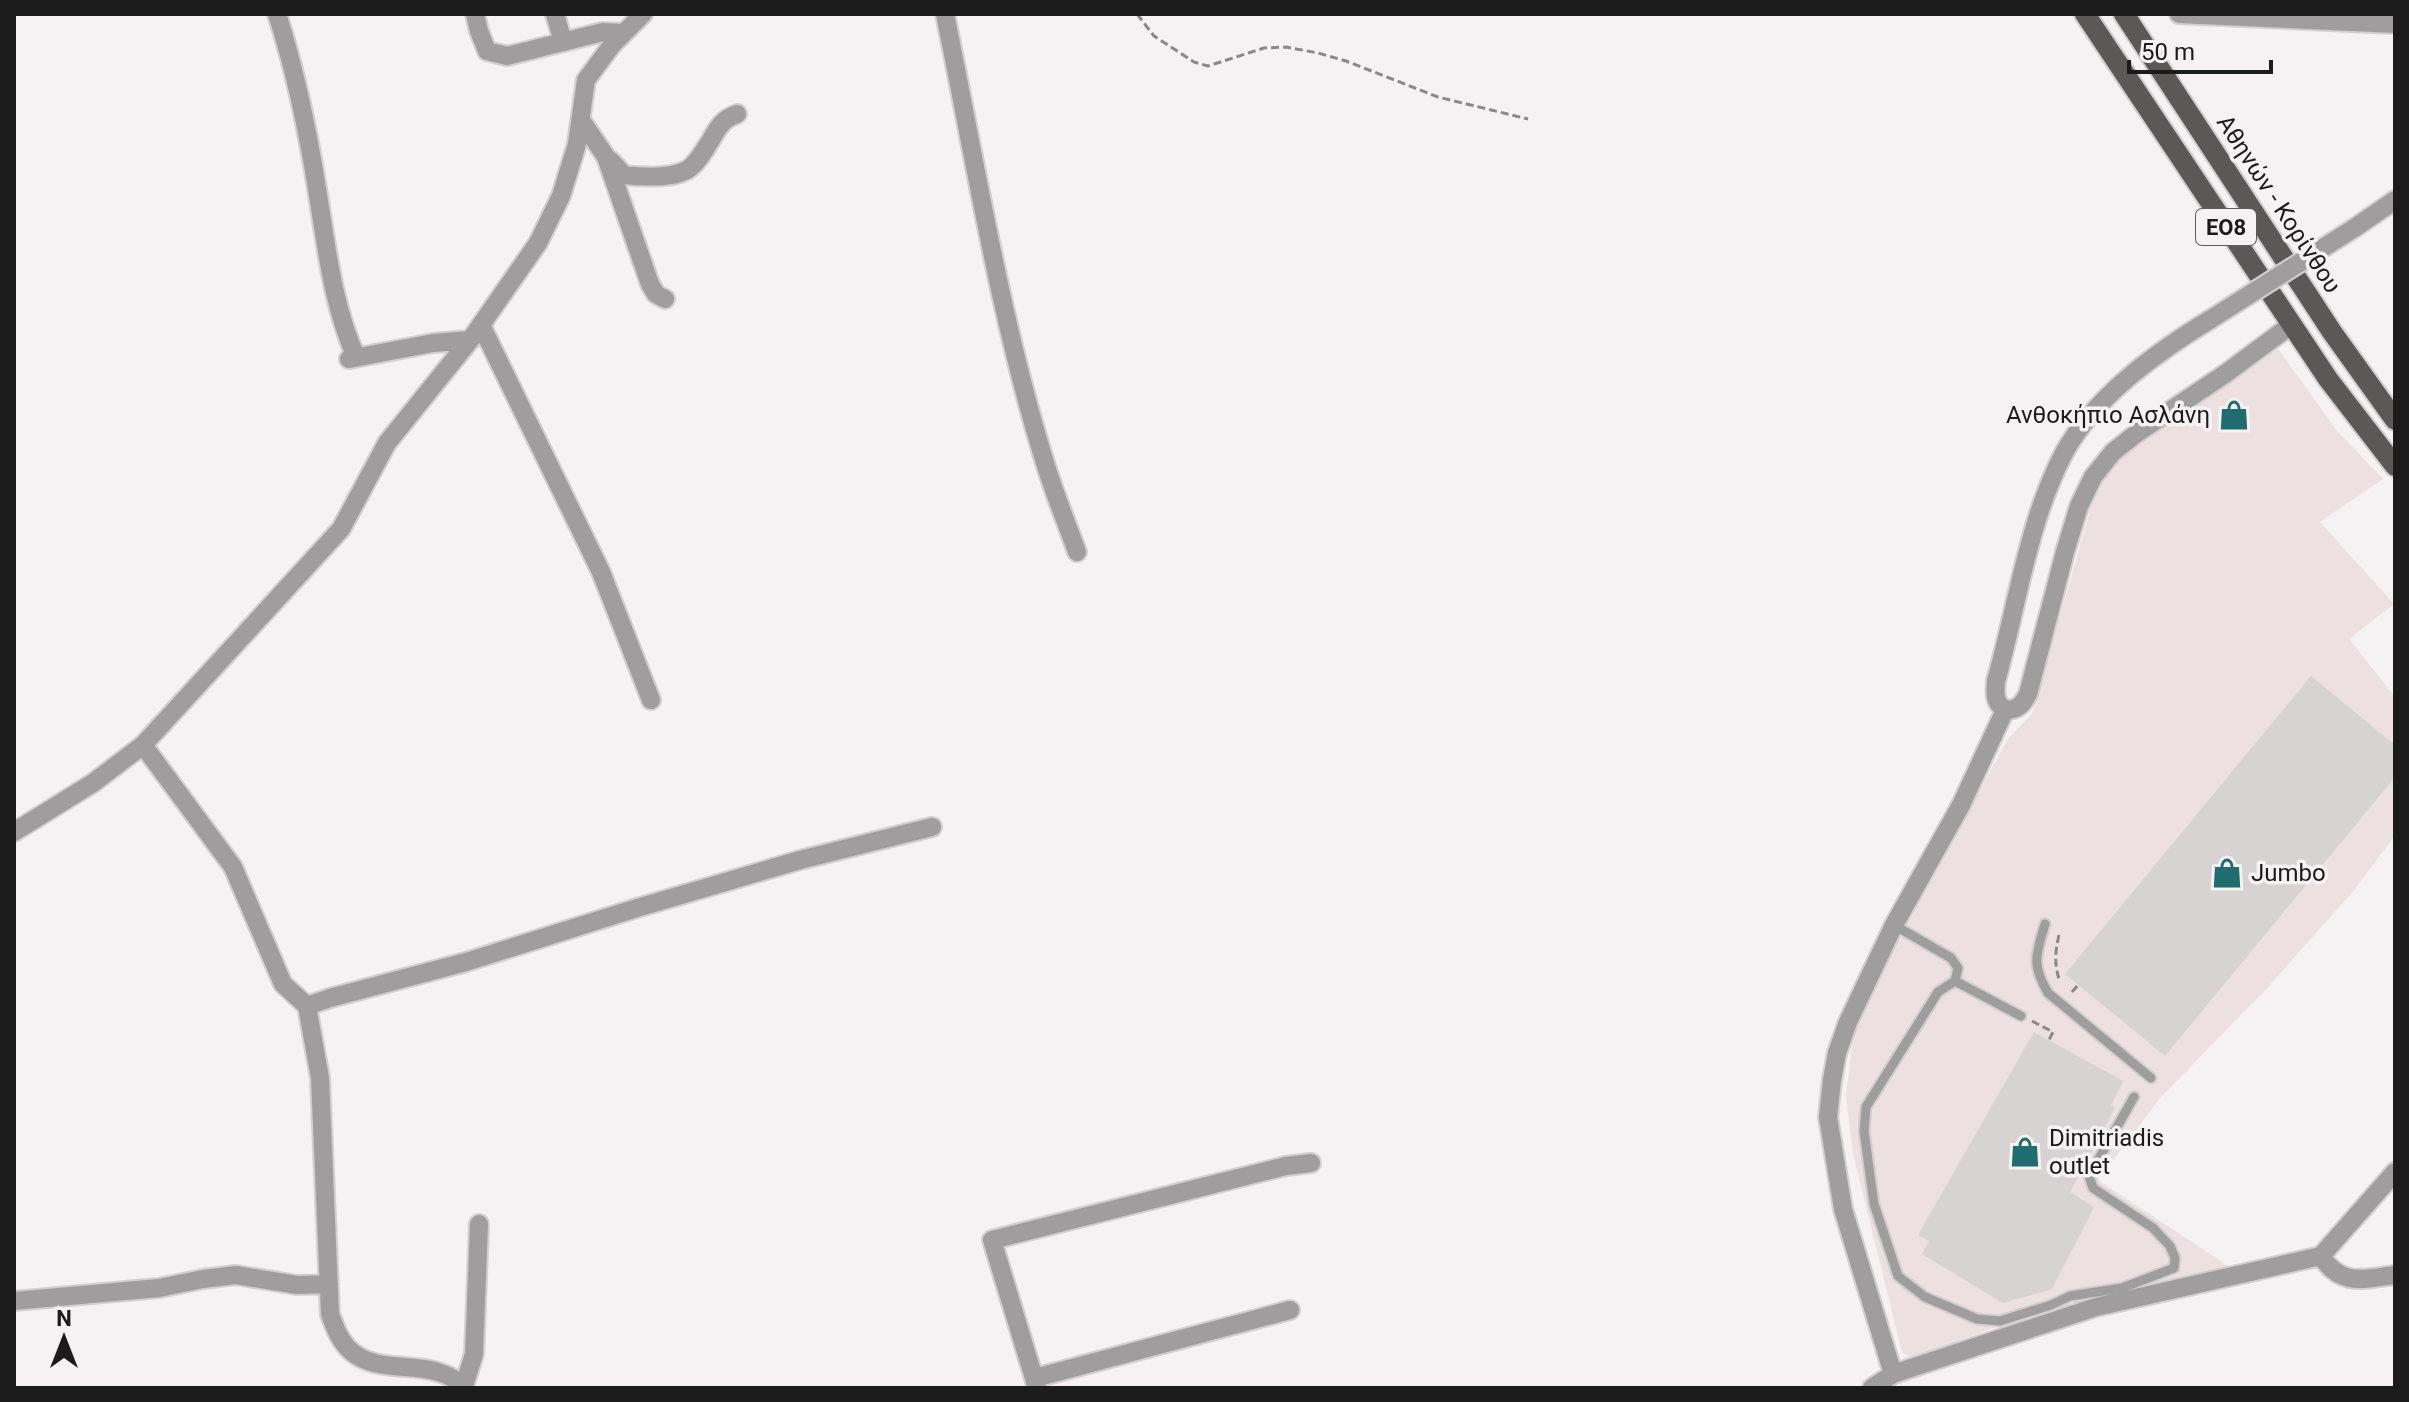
<svg xmlns="http://www.w3.org/2000/svg" width="2409" height="1402" viewBox="0 0 2409 1402" font-family="Roboto,sans-serif">
<style>
.built{fill:#ece0e1}
.building{fill:#d7d3d3}
.lines{fill:none;stroke-linecap:round;stroke-linejoin:round}
.service-casing{stroke:#d3cfd0;stroke-width:13}
.minor-casing{stroke:#d3cfd0;stroke-width:22}
.primary-casing{stroke:#d3cfd0;stroke-width:24}
.path{stroke:#8b8889;stroke-width:3;stroke-dasharray:8 4;stroke-linecap:butt}
.service{stroke:#9f9d9d;stroke-width:9}
.minor{stroke:#9f9d9d;stroke-width:18}
.primary{stroke:#5b5858;stroke-width:20}
.minor-bridge-casing{stroke:#d3cfd0;stroke-width:22;stroke-linecap:butt}
.minor-bridge{stroke:#9f9d9d;stroke-width:18}
.labels{text-anchor:middle;stroke-width:7;stroke-linejoin:round;paint-order:stroke}
.shield{fill:#f6f1f2;stroke:#5d5b5c;stroke-width:2}
.shield-label{font-size:22px;font-weight:bold;fill:#1c1b1b}
.street-label{font-size:24px;fill:#1c1b1b;stroke:#f6f1f2}
.poi-label{font-size:24px;fill:#1c1b1b;stroke:#f6f1f2;text-anchor:start}
</style>
<rect width="100%" height="100%" fill="#f6f1f2"/>
<path class="built" d="M2278,349L2337,431L2383,479L2320,522L2394,604L2349,639L2395,697V835L2355,889L2268,987L2161,1097L2098,1180L2231,1268L2095,1297L2009,1322L1912,1358L1902,1352L1853,1154L1846,1097L1852,1044L1863,1009L1928,883L2008,739L2032,714L2092,504L2106,471L2125,453Z"/>
<path class="building" d="M2311,676L2395,745V777L2165,1056L2065,974Z
M2034,1032L2123,1081L2111,1105L2115,1108L2070,1192L2094,1207L2052,1289L2003,1303L1922,1254L1929,1241L1918,1235Z"/>
<g class="lines">
<g class="service-casing">
<path id="service" d="M2045,924C2036,955 2031,964 2048,993L2151,1078
M1894,925L1951,958L1958,968L1955,981L1938,992L1866,1107L1864,1131L1874,1204L1898,1276L1925,1297L1977,1319L2000,1321L2051,1305L2070,1296L2122,1288L2174,1268L2175,1258L2170,1246L2153,1228L2093,1188L2089,1176L2134,1097
M1955,981L2021,1016"/>
</g>
<g class="minor-casing">
<path id="minor" d="M277,14C295,69 309,138 318,195C327,250 333,306 356,357
M475,14L479,31L487,51L507,56L603,32L623,33
M555,14L563,42
M945,14C976,165 1000,319 1046,466C1055,495 1067,524 1077,552
M2179,14L2395,24
M581,120L606,157L650,284L656,294L665,299
M611,161L624,175C642,177 670,179 687,170C697,164 705,149 711,140C718,127 723,119 737,114
M2356,227L2395,200
M481,325L601,572L651,700
M349,359L433,343L470,340
M2005,710C2018,710 2022,705 2028,694L2065,552L2079,506L2093,477L2113,452L2137,433L2225,374L2291,325
M2005,710C1994,702 1995,694 1996,681C2017,607 2028,521 2064,453C2095,396 2157,352 2211,319
M143,745L233,867L283,984L307,1006L320,1078L330,1314C335,1328 340,1342 352,1352C383,1378 434,1355 465,1388
M14,832L93,783L143,745L341,529L387,443L474,335L538,243L561,196L577,144L586,80L612,45L643,14
M307,1006L330,998L466,962L637,908L800,860L932,827
M2321,1256C2341,1287 2363,1279 2395,1275
M14,1301L159,1288L203,1279L236,1275L297,1285L329,1284
M1893,1374L1843,1209L1828,1117L1832,1080L1837,1053L1848,1022L1894,925L1961,805L2005,710
M1035,1378L1290,1310
M464,1386L474,1354L479,1224
M1037,1388L992,1240L1286,1166L1311,1163
M1872,1388L1893,1374L2096,1307L2321,1256L2395,1172"/>
</g>
<g class="primary-casing">
<path id="primary" d="M2085,14L2328,379L2395,466
M2124,14L2332,332L2395,420"/>
</g>
<path class="path" d="M1137,14L1154,36L1194,62L1208,66L1264,48L1286,47L1318,53L1346,61L1438,97L1528,119
M2059,935C2055,952 2054,965 2060,982
M2072,992L2078,985
M2032,1021L2053,1032L2049,1040"/>
<use href="#service" class="service"/>
<use href="#minor" class="minor"/>
<use href="#primary" class="primary"/>
<g class="minor-bridge-casing">
<path id="minor-bridge" d="M2211,319L2356,227"/>
</g>
<use href="#minor-bridge" class="minor-bridge"/>
</g>
<defs>
<g id="shop-bare" transform="scale(2.4)"><path d="M-5-2.5h2.3a2.7 3.5 0 0 1 5.4 0H5L5.5 6h-11ZM-1.5-2.5h3a1.5 2.3 0 0 0-3 0Z" fill="#206c6e" stroke="#f6f1f2" stroke-width="2.5" paint-order="stroke"/></g>
</defs>
<g fill-rule="evenodd">
<use href="#shop-bare" x="2234" y="415"/>
<use href="#shop-bare" x="2227" y="873"/>
<use href="#shop-bare" x="2025" y="1152"/>
</g>
<g class="labels">
<rect class="shield" x="2196" y="209" width="60" height="36" rx="6"/>
<g class="shield-label">
<text x="2226" y="235">ΕΟ8</text>
</g>
<g class="street-label">
<text transform="translate(2279 204) rotate(57)" y="8">Αθηνών - Κορίνθου</text>
</g>
<g class="poi-label">
<text x="2210" y="423" text-anchor="end">Ανθοκήπιο Ασλάνη</text>
<text x="2251" y="881">Jumbo</text>
<text x="2049" y="1146">Dimitriadis<tspan x="2049" dy="28">outlet</tspan></text>
</g>
</g>
<rect width="2409" height="1402" fill="none" stroke="#1c1b1b" stroke-width="32"/>
<g transform="translate(64 1338)" stroke="#f6f1f2" stroke-width="6" paint-order="stroke">
<path d="M0-6L14 30L0 20L-14 30Z" fill="#1c1b1b"/>
<text y="-12" font-size="22" font-weight="bold" text-anchor="middle" fill="#1c1b1b">N</text>
</g>
<path d="M2129 60v12h142v-12" fill="none" stroke="#1c1b1b" stroke-width="4"/>
<text x="2141" y="60" font-size="24" fill="#1c1b1b" stroke="#f6f1f2" stroke-width="6" paint-order="stroke">50 m</text>
</svg>
